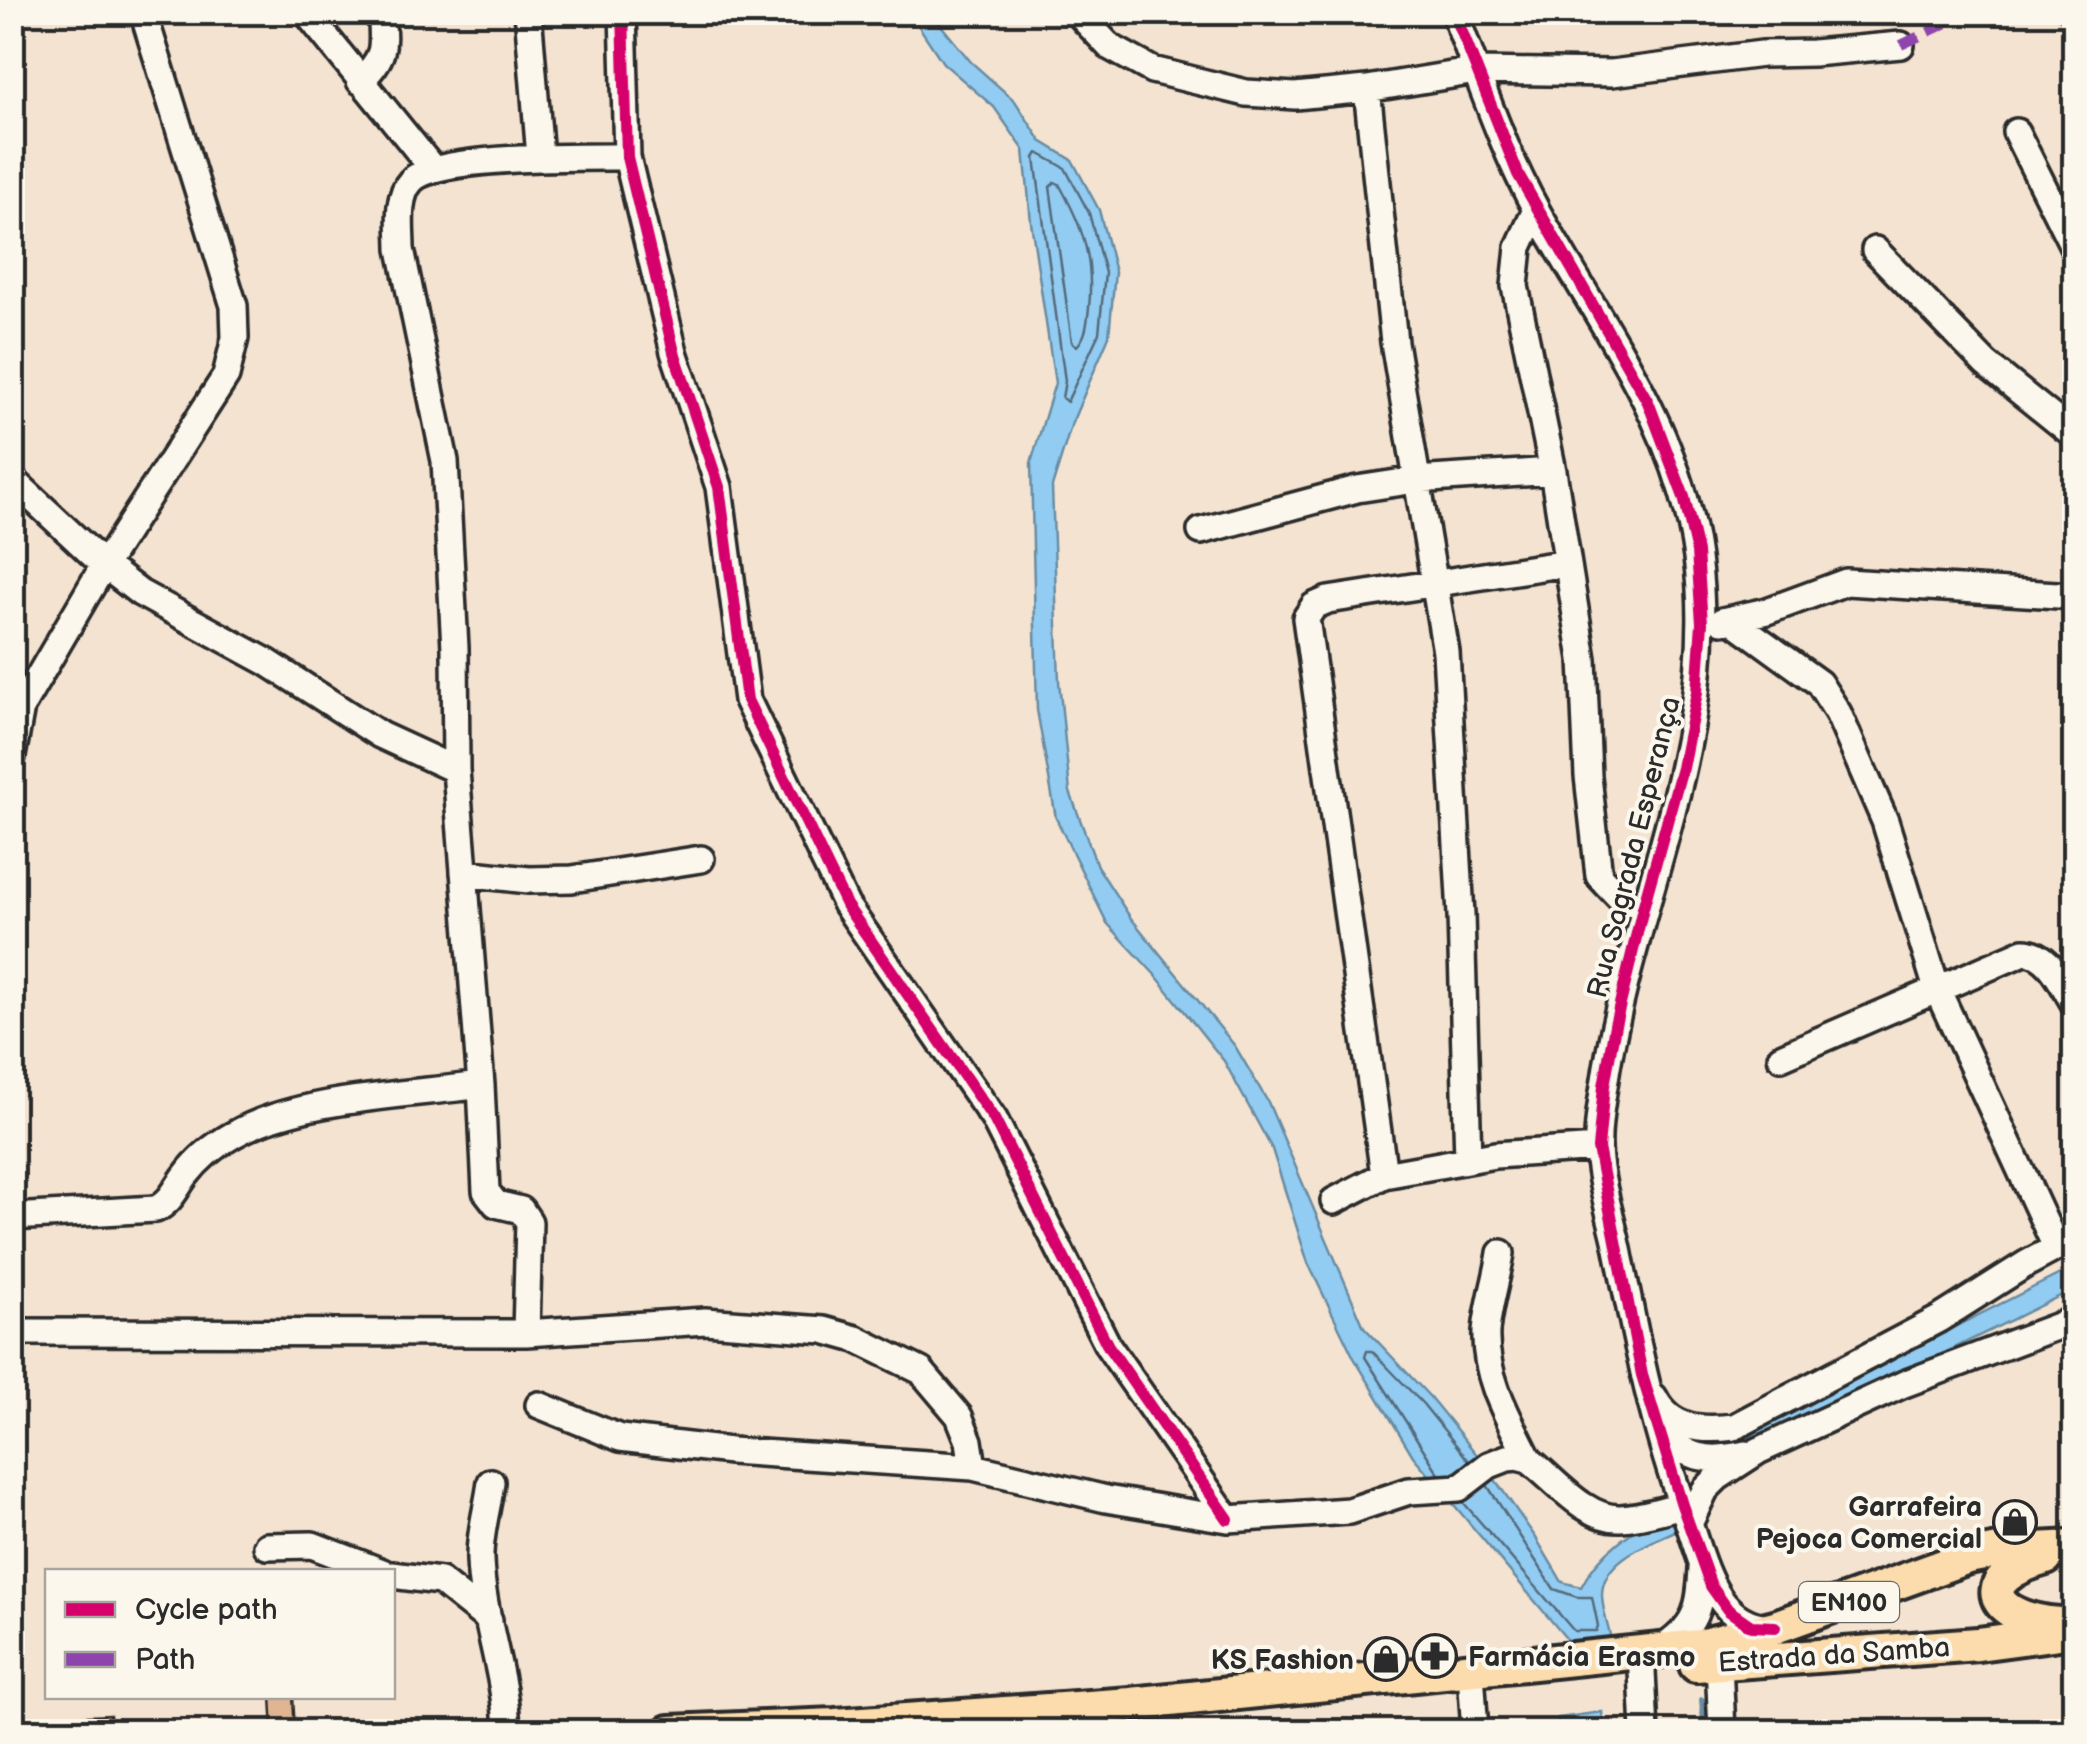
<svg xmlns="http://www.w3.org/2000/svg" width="2087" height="1744" viewBox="0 0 2087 1744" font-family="'Balsamiq Sans',sans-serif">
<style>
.water{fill:#92ccf2;stroke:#698ca2;stroke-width:2.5}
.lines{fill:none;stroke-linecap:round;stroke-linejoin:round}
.shore{stroke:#546b7b;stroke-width:2.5}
.stream{stroke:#698ca2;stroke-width:6}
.building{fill:#e2b592;stroke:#2b2b2b;stroke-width:2.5}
.minor-casing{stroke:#2b2b2b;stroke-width:32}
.major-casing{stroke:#2b2b2b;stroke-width:40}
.minor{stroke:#fbf7ec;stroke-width:25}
.major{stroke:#fcdcac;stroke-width:32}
.quiet{stroke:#8e44ad;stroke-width:10;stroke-dasharray:20 10;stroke-linecap:butt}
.cycleway-casing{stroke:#fbf7ec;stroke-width:19}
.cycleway{stroke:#d6006c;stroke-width:12}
.labels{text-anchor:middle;stroke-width:8;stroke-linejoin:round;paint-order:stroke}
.shield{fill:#fbf7ec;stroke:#696865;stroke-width:2.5}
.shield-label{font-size:25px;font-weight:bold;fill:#2b2b2b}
.street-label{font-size:28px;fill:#2b2b2b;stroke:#fbf7ec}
.poi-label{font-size:28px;font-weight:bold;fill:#2b2b2b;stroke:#fbf7ec;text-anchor:end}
</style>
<rect width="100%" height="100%" fill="#f4e3d1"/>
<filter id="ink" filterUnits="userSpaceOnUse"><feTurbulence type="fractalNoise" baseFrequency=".01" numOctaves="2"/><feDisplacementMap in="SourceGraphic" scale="20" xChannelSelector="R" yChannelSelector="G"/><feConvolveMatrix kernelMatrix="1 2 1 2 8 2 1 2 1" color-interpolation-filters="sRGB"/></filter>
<g filter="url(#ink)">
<path class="water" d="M910,13H931L971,62L1015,101L1041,141L1072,160L1099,210L1115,272L1109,336L1072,423L1052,487L1059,681L1070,792L1097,866L1130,917L1235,1046L1268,1102L1364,1327L1430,1397L1482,1461L1536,1538L1562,1582L1581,1587C1600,1549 1634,1530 1670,1509L1677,1530C1650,1543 1603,1559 1602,1594C1602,1609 1608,1627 1612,1642L1570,1643L1413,1456L1354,1358L1308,1263L1272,1149L1224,1061L1157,977L1107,923L1056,818L1037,710L1031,463L1055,383L1031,222L1024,150L994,107L943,63Z
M2074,1267V1289L1735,1456L1727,1441Z
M1602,1712L1604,1731H1559L1558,1718Z"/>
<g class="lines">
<path class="shore" d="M1038,153L1065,168L1089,213L1105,273L1099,333L1067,402L1062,398L1065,381L1035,158Z
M1055,182L1059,184C1083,227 1094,258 1089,308C1087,323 1087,335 1077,346L1072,342L1050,187Z
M1439,1474L1365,1357L1367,1351H1372L1423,1404L1469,1461
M1463,1502L1574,1631H1596L1598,1626L1592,1597H1577L1554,1589L1487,1485"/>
<path class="stream" d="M1702,1700L1705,1732"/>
</g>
<path class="building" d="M271,1696H293L295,1732H273Z
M110,1715L111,1732H42L41,1718Z"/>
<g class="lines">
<g class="minor-casing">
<path id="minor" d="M306,12L433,169
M528,12L540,157
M623,12L627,157L674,352L719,487L747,700L846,905L994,1119L1108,1346L1228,1519
M1077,12L1110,47L1152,70L1246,93L1295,96L1367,89L1476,71L1612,73L1762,54L1813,53L1901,45
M1454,12C1480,80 1503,150 1538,213C1600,324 1680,428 1697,558C1721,739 1629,910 1604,1086C1601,1105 1597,1127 1598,1147C1599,1180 1611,1216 1618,1249C1636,1340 1654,1432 1687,1518C1703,1562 1714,1625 1770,1627
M360,81C386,57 384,47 381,12
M1367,89L1394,342L1446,652L1461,915L1468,1159
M2016,132L2074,248
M1536,210L1519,247L1515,286L1553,471L1583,659L1588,776L1599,876L1619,897L1643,908
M1875,250L1986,364L2074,435
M12,479L104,565L140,593L267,662L380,735L456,770
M1201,531L1357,489L1416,480L1553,471
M1732,620L1819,683L1838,713L1885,821L1937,989L2056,1247L2074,1244
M1722,621L1767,611L1846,582L2074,596
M12,710L21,707L104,565L226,376L235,338L234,306L143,12
M12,756L21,707
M464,873L529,880L572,879L701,859
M1781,1057L2024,952C2049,952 2062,984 2074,1003
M1384,1175L1306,618L1314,606L1328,600L1567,563
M1334,1201L1384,1175L1495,1155L1598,1148
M12,1217L156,1209C171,1202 176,1188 186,1175C198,1159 215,1145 233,1135C296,1098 408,1095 481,1085
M1501,1253C1497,1280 1488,1306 1486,1332C1484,1378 1510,1421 1529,1460
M12,1332L526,1333L705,1321L824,1330L856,1339L921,1371L959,1416L969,1441L973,1467
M526,1333L529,1222L521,1210L496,1204L486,1191L481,1085L456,770L455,648L445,461L401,249C401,229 396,197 411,181C434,155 589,157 627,157
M1654,1397C1670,1430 1703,1431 1734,1427L1939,1319L2026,1264L2067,1242
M539,1405L620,1438L730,1451L973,1467L1106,1499L1228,1519L1349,1511L1409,1491L1459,1488L1489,1465L1507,1458L1517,1457L1529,1460C1555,1480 1585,1519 1620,1518C1641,1517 1662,1510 1682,1505
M1663,1429C1682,1461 1713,1462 1746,1454
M491,1482C488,1507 479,1535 480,1560C482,1618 506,1673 507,1732
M1689,1524L1705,1490L1718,1477L1758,1451L1904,1384L2074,1320
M267,1546L312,1545L382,1572
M392,1575L440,1581L489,1620
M1660,1650C1697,1626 1700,1609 1702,1567
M1719,1662L1722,1732
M1642,1671L1645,1732
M1472,1687L1475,1732"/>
</g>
<g class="major-casing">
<path id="major" d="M2046,1558C1969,1579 1991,1619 2059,1624
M1696,1665L1978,1644L2074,1631
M670,1732L835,1725L1131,1704L1700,1646L1775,1627L1968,1557L1999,1551L2074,1547"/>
</g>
<use href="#minor" class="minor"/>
<use href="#major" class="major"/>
<path class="quiet" d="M2057,12L2074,27
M1901,45L1970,12"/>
<g class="cycleway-casing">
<path id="cycleway" d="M623,12L627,157L674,352L719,487L747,700L846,905L994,1119L1108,1346L1228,1519
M1454,12L1518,174L1648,402L1684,497L1697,552L1702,623L1697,692L1682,768L1643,908L1615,1025L1604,1086L1598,1148L1642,1375L1682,1505L1711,1586L1728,1610L1751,1626L1775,1627"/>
</g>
<use href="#cycleway" class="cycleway"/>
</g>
</g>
<defs>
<g id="shop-ring" transform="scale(2.25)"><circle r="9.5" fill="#fbf7ec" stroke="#2b2b2b" stroke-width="1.5"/><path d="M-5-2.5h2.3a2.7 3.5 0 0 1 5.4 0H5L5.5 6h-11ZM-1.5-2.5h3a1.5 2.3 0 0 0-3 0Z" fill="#2b2b2b"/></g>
<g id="pharmacy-ring" transform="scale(2.25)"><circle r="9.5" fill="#fbf7ec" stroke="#2b2b2b" stroke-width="1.5"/><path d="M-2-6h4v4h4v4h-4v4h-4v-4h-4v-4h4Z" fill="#2b2b2b"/></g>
</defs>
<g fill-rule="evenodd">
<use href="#shop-ring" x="2015" y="1522"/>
<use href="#pharmacy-ring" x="1435" y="1656"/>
<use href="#shop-ring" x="1386" y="1659"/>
</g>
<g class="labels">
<rect class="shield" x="1799" y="1582" width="100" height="40" rx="8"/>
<g class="shield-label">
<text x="1849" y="1611">EN100</text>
</g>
<g class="street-label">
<text transform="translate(1633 847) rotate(-76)" y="10">Rua Sagrada Esperança</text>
<text transform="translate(1834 1654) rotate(-4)" y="10">Estrada da Samba</text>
</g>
<g class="poi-label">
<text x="1982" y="1516">Garrafeira<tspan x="1982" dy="32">Pejoca Comercial</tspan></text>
<text x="1468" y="1666" text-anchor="start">Farmácia Erasmo</text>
<text x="1354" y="1669">KS Fashion</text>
</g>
</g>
<rect width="2087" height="1744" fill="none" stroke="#fbf7ec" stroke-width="50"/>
<rect x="25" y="25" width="2037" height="1694" fill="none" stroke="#2b2b2b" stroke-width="4" filter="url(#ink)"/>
<rect x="45" y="1569" width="350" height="130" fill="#fbf7ec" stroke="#a8a59f" stroke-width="2.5"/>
<rect x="65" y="1602" width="50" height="15" fill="#d6006c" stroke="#a8a59f" stroke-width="2.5"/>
<text x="135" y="1619" font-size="30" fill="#2b2b2b">Cycle path</text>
<rect x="65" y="1652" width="50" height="15" fill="#8e44ad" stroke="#a8a59f" stroke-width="2.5"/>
<text x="135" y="1669" font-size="30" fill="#2b2b2b">Path</text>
</svg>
